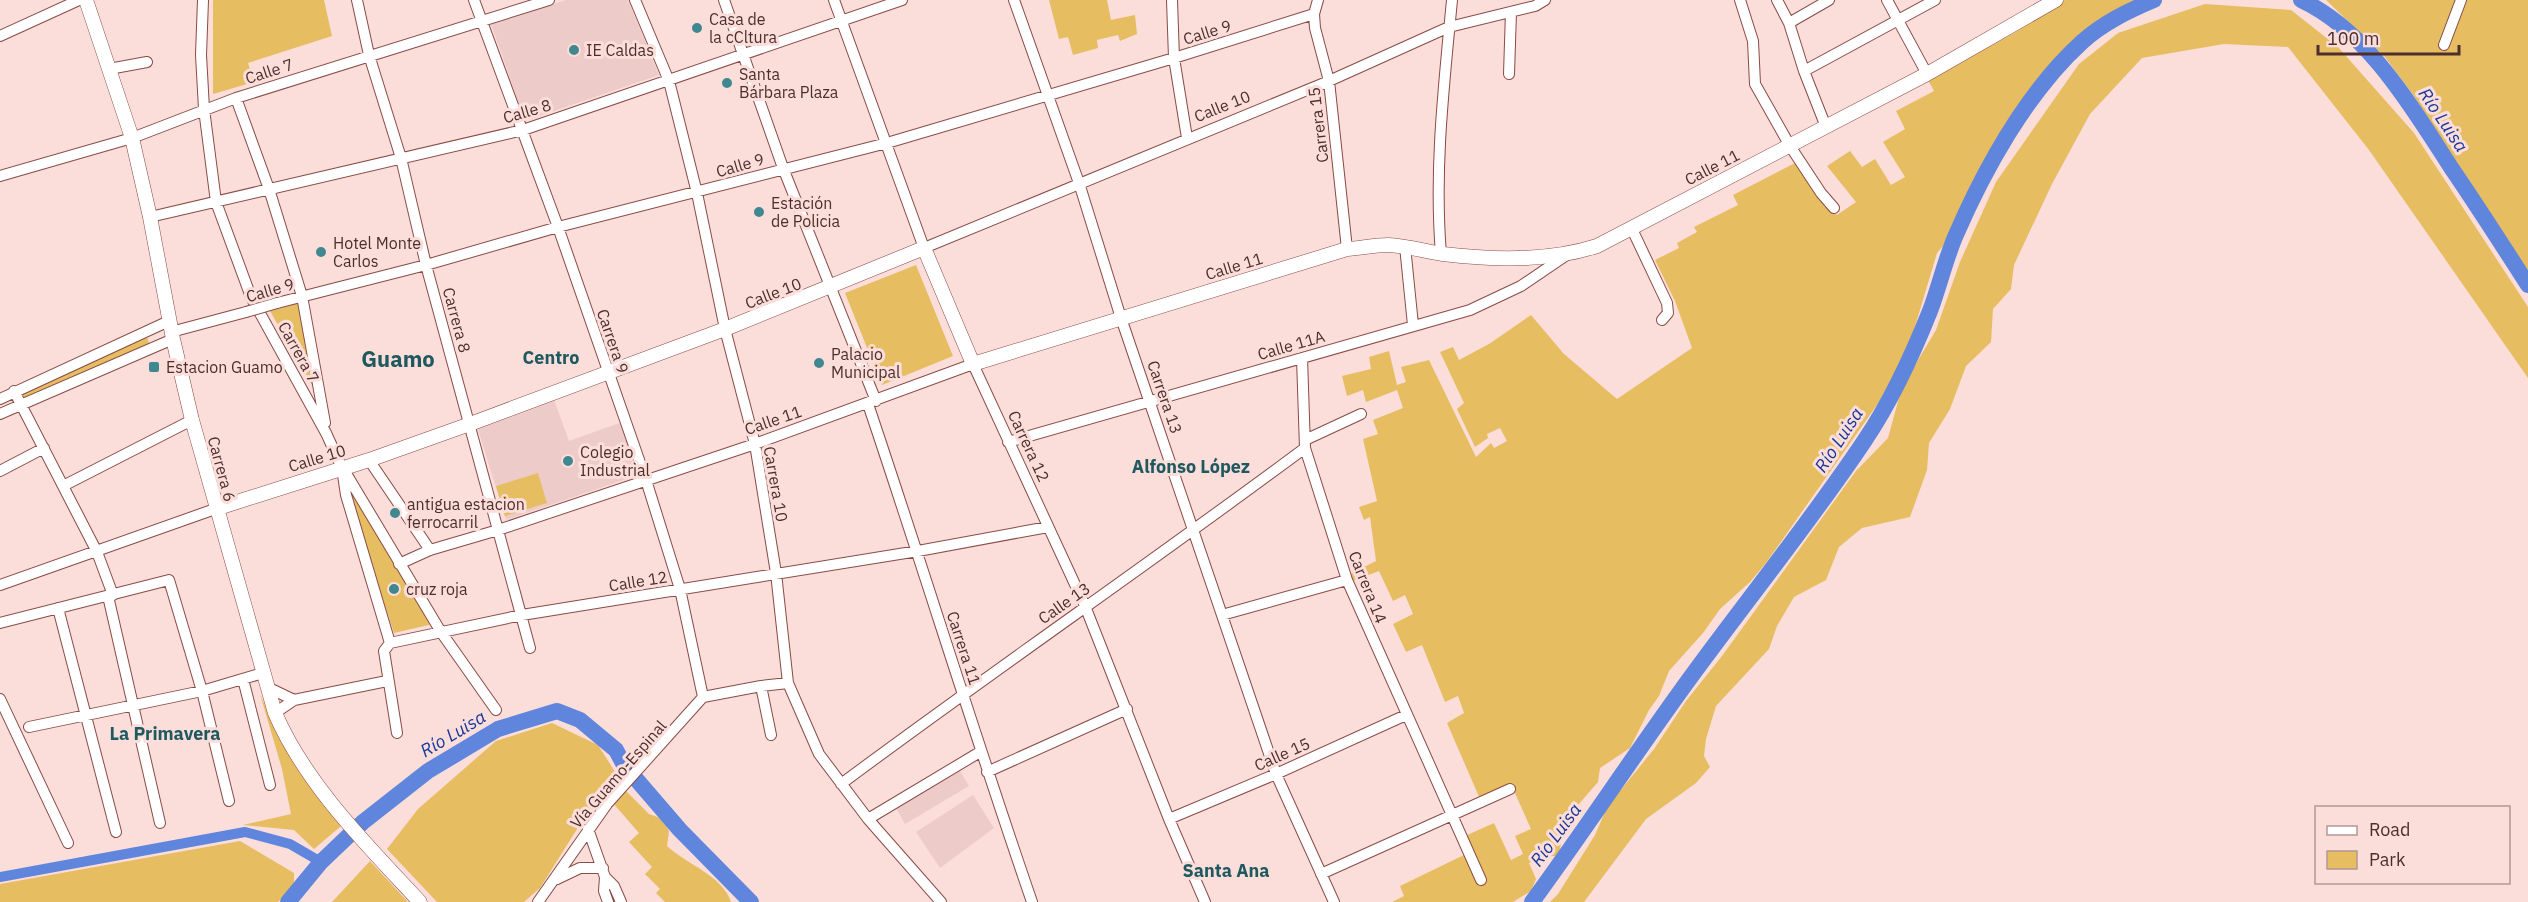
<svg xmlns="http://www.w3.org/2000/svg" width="2528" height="902" viewBox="0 0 2528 902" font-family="'IBM Plex Sans',sans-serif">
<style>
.built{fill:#edcbc9}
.green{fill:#e7bd62}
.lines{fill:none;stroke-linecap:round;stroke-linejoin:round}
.canal{stroke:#5f85dd;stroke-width:10}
.river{stroke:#5f85dd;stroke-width:16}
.minor-casing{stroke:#894b46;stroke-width:12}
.major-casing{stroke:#894b46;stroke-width:15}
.minor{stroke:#fff;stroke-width:10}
.major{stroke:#fff;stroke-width:14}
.minor-bridge-casing{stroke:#894b46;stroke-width:12;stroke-linecap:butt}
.minor-bridge{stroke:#fff;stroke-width:10}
.poi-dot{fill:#40878f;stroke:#fbddda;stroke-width:2}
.labels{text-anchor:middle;stroke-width:6;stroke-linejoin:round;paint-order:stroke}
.poi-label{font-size:16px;fill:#4c2f2d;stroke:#fbddda;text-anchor:start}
.street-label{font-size:16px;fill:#4c2f2d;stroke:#fbddda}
.water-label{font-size:18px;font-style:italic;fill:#15379d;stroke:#fbddda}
.neighbourhood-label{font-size:18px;font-weight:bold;fill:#1e595f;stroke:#fbddda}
.district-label{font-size:22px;font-weight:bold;fill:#1e595f;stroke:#fbddda}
</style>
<rect width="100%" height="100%" fill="#fbddda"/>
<path class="built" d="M566,0H628L659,75L525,121L491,24Z
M553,397L569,441L622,422L638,475L506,520L477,426Z
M960,771L969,786L905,824L896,808Z
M973,795L994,828L940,868L916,832Z"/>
<path class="green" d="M213,0H324L332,36L248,63L254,82L213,94Z
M1049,0H1107L1111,20L1135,15L1137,34L1120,41L1118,35L1097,40L1098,48L1073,55L1068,37L1059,39Z
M2065,0H2142L2129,5L2082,35L2048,71L2014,116L1995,147L1950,238L1937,253L1911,340L1895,373L1879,402L1766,563L1750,582L1720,609L1703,633L1669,671L1659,696L1649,710L1630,748L1600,768L1598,782L1559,827L1561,842L1559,856H1545L1529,863L1536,879L1531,891L1513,902H1392L1404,896L1400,886L1466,854L1465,836L1494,823L1511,860L1523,854L1515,836L1531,829L1515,793V785L1480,799L1447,723L1464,713L1458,696L1445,702L1422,645L1406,652L1393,624L1413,614L1405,595L1393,601L1379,571L1353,581L1350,574L1376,561L1370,517L1364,520L1359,507L1377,501L1363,439L1378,434L1373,420L1403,408L1397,390L1366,402L1363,390L1347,396L1342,376L1371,369L1369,357L1389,351L1397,385L1406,382L1401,367L1429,360L1476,457L1491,443L1494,448L1507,441L1500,428L1487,434L1488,438L1475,447L1457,409L1464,403L1440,352L1453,347L1459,360L1489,344L1531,315L1564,354L1617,399L1692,348L1675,301L1655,260L1679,248L1677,243L1697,232L1694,227L1738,205L1733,195L1795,163L1813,191L1837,215L1856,202L1827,166L1850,151L1862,167L1875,159L1891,185L1905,177L1883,142L1905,129L1896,111L1934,91L1928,80L2016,32Z
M2326,0H2528V276L2414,96L2385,57Z
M2205,4L2291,10L2338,47L2414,133L2528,307V378L2369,150L2288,47L2224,44L2142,58L2090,114L2052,184L2014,265L2011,289L1993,309L1991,342L1966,366L1950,409L1929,443L1927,470L1910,517L1862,528L1839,547L1826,580L1794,597L1777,626L1769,649L1716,706L1706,739L1704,756L1710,767L1696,783L1646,819L1584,902H1550L1558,894L1595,835L1607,807L1654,749L1686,701L1722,656L1856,471L1888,438L1902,387L1936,330L1960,262L1996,182L2079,64L2118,33Z
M916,265L953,356L882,385L845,293Z
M299,303L321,401L270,311Z
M146,335L150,345L23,401L19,392Z
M351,469L398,566L437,623L394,633L341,473Z
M538,473L547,503L505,516L496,486Z
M260,694L282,744L341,826L314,849L294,830L243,825L291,814L282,769Z
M552,723L598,745L619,778L597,807L584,818L540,888L524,902H437L387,849L418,809L496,741Z
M625,790L649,814L663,819L669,831L667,846C686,864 723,876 731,902H665L656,893L660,889L645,874L652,867L629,842L639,833L612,802Z
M240,841L294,873V886L278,902H0V884Z
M370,861L408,902H332Z"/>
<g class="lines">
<path class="canal" d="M0,877L245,832L290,844L321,862"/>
<path class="river" d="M2301,0C2368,31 2413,109 2452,169C2478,207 2503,246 2528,285
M288,902L321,862L363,822L428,771L498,729L557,711L580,720L616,750L624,765L680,830L751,902
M1532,902C1587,827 1638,749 1693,674C1750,596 1811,521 1865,440C1892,400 1912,356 1930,311C1939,287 1945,261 1955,237C1984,170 2027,92 2082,42C2103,23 2128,11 2154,0"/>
<g class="minor-casing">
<path id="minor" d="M203,0L201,55L204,109L216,202L251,297L326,433L342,468L346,495L390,643
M357,0L369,55L401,158L426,265L530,648
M474,0L558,227L646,480L680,589L703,697
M635,0L669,81L697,193L725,329L755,444L776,573L788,683L819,754L868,819L941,902
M724,0L783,168L876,401
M834,0L924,248L1329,81L1449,27L1535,6L1545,0
M1014,0L1079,183L1121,318L1276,774L1334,902
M1172,0L1174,58L1187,138
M1318,0L1314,14L1315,28L1329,81L1347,249
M1740,0L1753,41L1755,84L1790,146L1821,193L1834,208
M1777,0L1789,23L1804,71L1826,127
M1887,0L1927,74
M1789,23L1829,0
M0,36L79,0
M2444,45L2461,0
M109,69L147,62
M1804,71L1935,0
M1509,74L1511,12
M236,98L269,189L302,296L325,423
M0,176L132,138L236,98L549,0
M150,217L523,130L902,0
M1631,227L1667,303L1668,313L1662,320
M1405,246L1413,325
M1441,254C1434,169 1444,85 1452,0
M277,303L426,265L558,227L887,143L1174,58L1314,14
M171,332L246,312
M1302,358L1305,448L1347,580L1481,880
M14,391L97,552L113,595
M0,399L169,321
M868,404C924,570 975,737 1032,902
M0,414L173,339
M1305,440L1361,414
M1008,442L1470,310L1521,286L1568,254
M369,460L430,550
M344,470L441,632L496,710
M0,471L44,448
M63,486L192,420
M399,564L430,550L498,530L755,444L973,364L1085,606L1169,819L1205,902
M0,585L215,509
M108,596L160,823
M58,608L116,832
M1222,615L1347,580
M0,623L169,580L202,691L229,801
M243,679L270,785
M761,686L771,735
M267,687L294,700
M703,697L761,686L788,683
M0,699L68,843
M275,713L294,700L387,681
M29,727L202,691L263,673
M397,733L384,651L390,643L522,615L918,551L1048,527
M987,772L1127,709
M841,784C994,670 1152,562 1305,448
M868,819L980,752
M1169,819L1276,774L1406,715
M588,829L605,877L604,891L608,902
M1321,874L1510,789
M605,877L614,886L621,902
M557,879L580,868H603
M538,902L607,804L703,697"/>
</g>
<g class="major-casing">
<path id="major" d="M86,0L132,138L150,217L173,339L192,420L275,713C306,785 367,845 420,902
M215,509L369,460L470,424L725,329L924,248L973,364L1347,249C1361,248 1375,245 1388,245C1407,246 1424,251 1443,254C1493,260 1548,262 1597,246L1927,74L2056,0"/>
</g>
<use href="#minor" class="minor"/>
<use href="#major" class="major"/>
<g class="minor-bridge-casing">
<path id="minor-bridge" d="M246,312L277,303"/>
</g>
<use href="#minor-bridge" class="minor-bridge"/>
</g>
<g class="poi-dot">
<circle cx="697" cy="28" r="6"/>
<circle cx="574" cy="50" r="6"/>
<circle cx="727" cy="83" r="6"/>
<circle cx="759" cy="212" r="6"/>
<circle cx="321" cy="252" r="6"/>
<circle cx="819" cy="363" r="6"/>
<rect x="148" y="361" width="12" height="12" rx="3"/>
<circle cx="568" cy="461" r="6"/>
<circle cx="395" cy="513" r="6"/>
<circle cx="394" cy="589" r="6"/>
</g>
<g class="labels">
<g class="poi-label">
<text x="709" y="25">Casa de<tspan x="709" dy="18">la cCltura</tspan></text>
<text x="586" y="56">IE Caldas</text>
<text x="739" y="80">Santa<tspan x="739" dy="18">Bárbara Plaza</tspan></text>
<text x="771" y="209">Estación<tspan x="771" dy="18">de Policia</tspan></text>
<text x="333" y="249">Hotel Monte<tspan x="333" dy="18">Carlos</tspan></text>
<text x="831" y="360">Palacio<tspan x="831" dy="18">Municipal</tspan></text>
<text x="166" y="373">Estacion Guamo</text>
<text x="580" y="458">Colegio<tspan x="580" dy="18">Industrial</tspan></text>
<text x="407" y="510">antigua estacion<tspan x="407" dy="18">ferrocarril</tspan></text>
<text x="406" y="595">cruz roja</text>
</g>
<g class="street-label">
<text transform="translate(1207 32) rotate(-17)" y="6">Calle 9</text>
<text transform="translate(269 71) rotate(-18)" y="6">Calle 7</text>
<text transform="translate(1222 106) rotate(-22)" y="6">Calle 10</text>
<text transform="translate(527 111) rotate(-16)" y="6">Calle 8</text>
<text transform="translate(1318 125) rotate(-97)" y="6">Carrera 15</text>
<text transform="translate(740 165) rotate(-16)" y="6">Calle 9</text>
<text transform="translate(1712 167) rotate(-27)" y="6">Calle 11</text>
<text transform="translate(1234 266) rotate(-17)" y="6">Calle 11</text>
<text transform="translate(270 290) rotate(-16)" y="6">Calle 9</text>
<text transform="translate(773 293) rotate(-21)" y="6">Calle 10</text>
<text transform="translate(457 320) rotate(75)" y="6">Carrera 8</text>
<text transform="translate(613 341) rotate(71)" y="6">Carrera 9</text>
<text transform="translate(1291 345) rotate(-16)" y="6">Calle 11A</text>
<text transform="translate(299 352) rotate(61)" y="6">Carrera 7</text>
<text transform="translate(1165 397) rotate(71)" y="6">Carrera 13</text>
<text transform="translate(773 420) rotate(-19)" y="6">Calle 11</text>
<text transform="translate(1029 446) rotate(65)" y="6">Carrera 12</text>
<text transform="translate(317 458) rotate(-17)" y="6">Calle 10</text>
<text transform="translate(222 469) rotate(75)" y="6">Carrera 6</text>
<text transform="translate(776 484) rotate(80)" y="6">Carrera 10</text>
<text transform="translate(638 581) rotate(-9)" y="6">Calle 12</text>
<text transform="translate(1368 587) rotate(68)" y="6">Carrera 14</text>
<text transform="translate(1064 603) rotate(-35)" y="6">Calle 13</text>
<text transform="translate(964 648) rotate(72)" y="6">Carrera 11</text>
<text transform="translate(1282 754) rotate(-24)" y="6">Calle 15</text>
<text transform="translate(618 774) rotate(-49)" y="6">Vía Guamo-Espinal</text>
</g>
<g class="water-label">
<text transform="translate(2443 120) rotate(56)" y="6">Río Luisa</text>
<text transform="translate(1839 440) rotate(-57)" y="6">Río Luisa</text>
<text transform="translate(453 734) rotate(-31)" y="6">Río Luisa</text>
<text transform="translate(1556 835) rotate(-54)" y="6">Río Luisa</text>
</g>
<g class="neighbourhood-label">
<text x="551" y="364">Centro</text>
<text x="1191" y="473">Alfonso López</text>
<text x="165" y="740">La Primavera</text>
<text x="1226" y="877">Santa Ana</text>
</g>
<g class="district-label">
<text x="398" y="367">Guamo</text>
</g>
</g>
<rect x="2315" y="806" width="195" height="78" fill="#fbddda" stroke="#b59795" stroke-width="1.5"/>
<rect x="2327" y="826" width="30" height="9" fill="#ffffff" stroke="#b59795" stroke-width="1.5"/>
<text x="2369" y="836" font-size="18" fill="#4c2f2d">Road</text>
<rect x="2327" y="851" width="30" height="18" fill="#e7bd62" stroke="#b59795" stroke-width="1.5"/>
<text x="2369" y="866" font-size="18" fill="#4c2f2d">Park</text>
<path d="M2318 45v9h141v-9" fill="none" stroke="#4c2f2d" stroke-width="3"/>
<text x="2327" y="45" font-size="18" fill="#4c2f2d" stroke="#fbddda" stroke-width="4.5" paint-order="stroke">100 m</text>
</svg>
